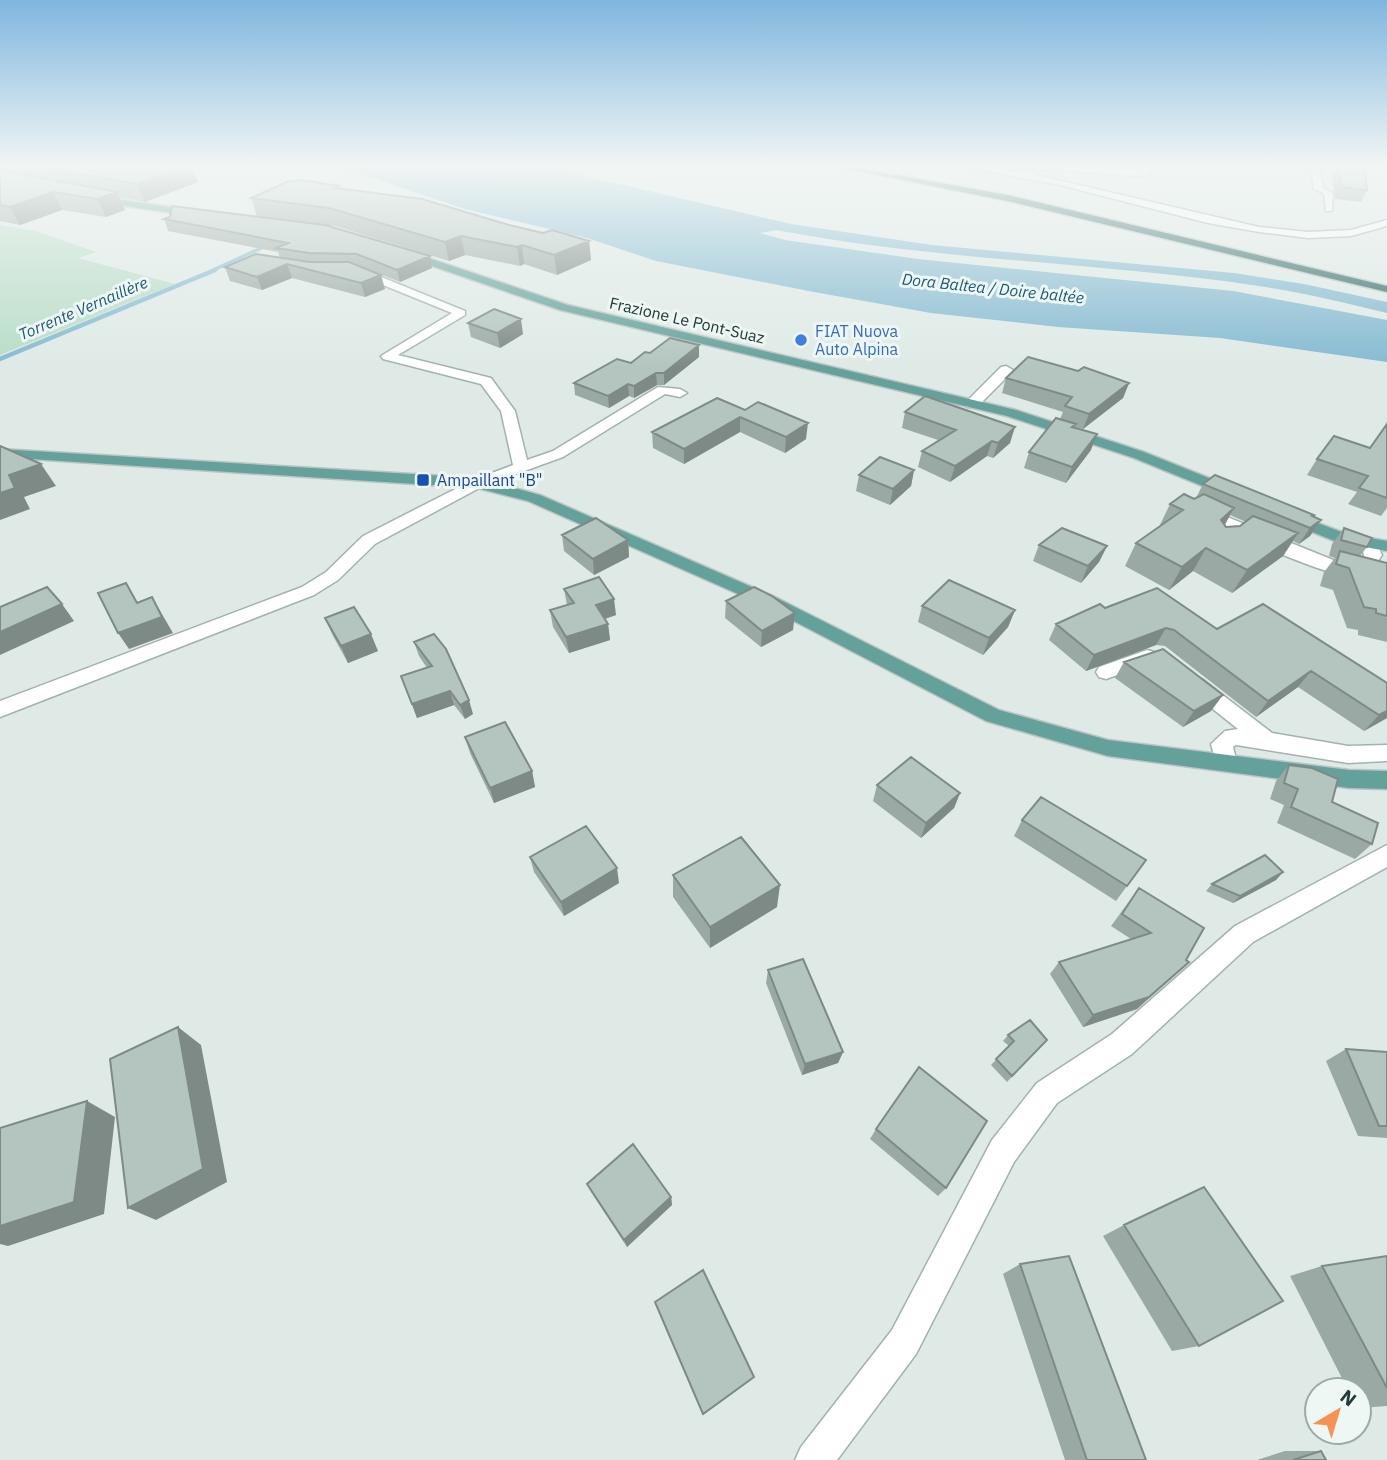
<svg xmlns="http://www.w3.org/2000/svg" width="1387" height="1460" viewBox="0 0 1387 1460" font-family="'IBM Plex Sans',sans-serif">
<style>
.green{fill:#b7dcc7}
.water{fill:#85bad1}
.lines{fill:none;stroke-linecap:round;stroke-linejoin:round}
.stream-far1{stroke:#85bad1;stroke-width:3.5}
.stream{stroke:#85bad1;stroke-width:4.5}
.minor-casing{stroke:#a2b2af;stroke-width:3}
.major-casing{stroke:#bcc4c3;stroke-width:3}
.highway-casing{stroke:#bcc4c3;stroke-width:3}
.minor{fill:#fff;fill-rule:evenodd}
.major{fill:#63a19a;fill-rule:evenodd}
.highway{fill:#2b6763;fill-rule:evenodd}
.wall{fill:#9ba9a5;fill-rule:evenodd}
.shaded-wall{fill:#7e8a86}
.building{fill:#b4c5c0;stroke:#7e8a86;stroke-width:2}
.shop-dot{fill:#3f7fe0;stroke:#eff7f4;stroke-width:2.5}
.transit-dot{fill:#1a4fb4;stroke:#eff7f4;stroke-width:2.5}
.labels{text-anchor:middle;stroke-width:6;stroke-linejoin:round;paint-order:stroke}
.far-water-label{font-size:16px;font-style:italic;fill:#1a5976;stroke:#eff7f4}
.far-street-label{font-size:16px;fill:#203a37;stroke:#eff7f4}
.far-shop-label{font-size:16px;fill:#366cbe;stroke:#eff7f4;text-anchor:start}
.far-transit-label{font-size:16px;fill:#164399;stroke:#eff7f4;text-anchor:start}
</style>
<rect width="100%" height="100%" fill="#dfeae7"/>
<path class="green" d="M0,225L36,231L96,252L78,258L175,284L0,355Z"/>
<path class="water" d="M331,164H533L791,224L932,245L1234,273L1304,284L1387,302V313C1342,302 1297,291 1252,285C1093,262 933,260 776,230L760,233L785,240L918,259L1233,291L1387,320V362L1220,338L1058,327L931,313L814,292L656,261L587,238L465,209Z"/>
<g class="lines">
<path class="stream-far1" d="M211,271L268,245"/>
<path class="stream" d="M0,359L215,270"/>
<g class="minor-casing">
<path id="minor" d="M949,164L990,167L993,164H1001L999,167L1009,171H1033L1036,175L1259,227L1308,232L1351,230L1387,220V226L1351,236L1308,238L1259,232L1208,223L1060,185Z
M1029,164L1137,170H1142L1144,164H1152L1149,175L1137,176L1032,168Z
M1310,164H1318L1323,188L1333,193L1332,211H1326L1324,194L1314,189Z
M351,268H359L465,311V315L398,355L491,378L515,411L527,460L553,451L658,387L680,389L687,393L680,397L665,394L563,457L483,486L375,544L338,580L314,595L0,717V701L302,587L326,572L363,536L473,480L513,465L501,411L481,384L383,359L381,356L452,313L351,272Z
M1006,366L1013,370L1011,373L977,407H967V401L1001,367Z
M1200,506L1348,566H1359L1364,555L1361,544L1363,540H1375L1382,555L1367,578C1340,585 1224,529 1194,514L1192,511Z
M1147,650L1154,652L1157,657L1154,662L1106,679L1099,677L1096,672L1099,667Z
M1196,678L1203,680L1272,733L1348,746L1387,745V761L1348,763L1236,745L1233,747L1237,763L1234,769L1226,771L1218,769L1211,744L1225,731L1238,729L1189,690L1186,685L1189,680Z
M1387,845V867L1253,942L1132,1054L1057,1103L1014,1162L916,1354L837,1460H795L801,1447L892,1330L992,1140L1037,1083L1112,1034L1235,926Z"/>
</g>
<g class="major-casing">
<path id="major" d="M95,196L198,211L203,214L198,217L92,201L90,199Z
M400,251H408L568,305L1016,410L1144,452L1239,490L1241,493L1239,496H1227L1134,458L1007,416L560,310L400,255Z
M0,449L478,478L540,495L775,597L999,710L1108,740L1349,770L1387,771V789L1349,788L1108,756L986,721L763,605L528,501L477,488L0,457Z
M1291,513L1347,534L1387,541V551L1337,542L1285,521L1283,518Z"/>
</g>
<g class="highway-casing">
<path id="highway" d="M823,164H838L1012,196L1387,286V292L1012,202Z"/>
</g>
<use href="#minor" class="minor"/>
<use href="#major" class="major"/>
<use href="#highway" class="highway"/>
</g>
<path class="wall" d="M0,164H184L198,182L145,202L119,197L125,210L106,217L62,210L20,225L0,221Z
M1337,164L1367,190L1361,202L1335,199L1332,175Z
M339,186L340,188L543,233L589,241L591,260L557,275L524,264L520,266L465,255L449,261L335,226L325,225L432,268L400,282L360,266L357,265L385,289L365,297L292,278L262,290L230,281L225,267L280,258L278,252L168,231L164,219L257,216L251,198Z
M468,323L523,334L500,348L471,337Z
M650,353L699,357L664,385H657L634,398L629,396L609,408L575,395L574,383L631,363Z
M1078,371L1129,383L1123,398L1083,429L1075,427L1091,450L1066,483L1024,468L1029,452L1060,419L1063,412L1002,393L1006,378Z
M745,410L806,439L785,453L740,432L684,464L653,448L652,432Z
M905,412L1010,443L993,458L987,456L950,482L918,467L922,451L938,440L902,428Z
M1387,424V508L1381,516L1348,504L1357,492L1307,475L1317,459L1370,448Z
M914,470L911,486L890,505L856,491L859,475Z
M1203,484L1312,517L1321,520L1310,536L1299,544L1293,541L1283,556L1232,593L1193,571L1169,590L1125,566L1136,543L1159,527L1170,504L1196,498ZM1230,515L1246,522L1240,526L1226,527L1225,525Z
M1344,528L1367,547L1360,556L1387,563V642L1358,635V630L1347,628L1333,590L1320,586L1324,572L1335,558L1329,556L1332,544Z
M562,535L628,540L629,557L594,575L564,551Z
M1039,545L1107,546L1099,562L1081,583L1033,561Z
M564,589L616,615L605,619L608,624L610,640L569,653L553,627L550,610L567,605Z
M726,601L793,630L761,647L725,618Z
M1263,604L1387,718L1364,731L1298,687L1256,717L1165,646L1156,645L1086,671L1049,640L1056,624L1105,608L1217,629Z
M922,606L1015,610L1008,627L983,655L918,622Z
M325,618L378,651L348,663L332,634Z
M414,642L473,714L465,719L454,705L417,718L401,676L427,668L419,656Z
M1124,662L1211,711L1183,727L1115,678Z
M465,737L532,771L535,787L494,803L470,753Z
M1289,765L1332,802L1372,844L1355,859L1277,823L1284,805L1270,799L1276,781Z
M877,785L960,793L954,808L921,838L873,801Z
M1022,820L1127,886L1116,901L1014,836Z
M530,857L619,883L564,916L534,872Z
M1283,872L1276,880L1233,903L1206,891L1212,884Z
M673,875L777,907L710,948L673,897Z
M1139,888L1176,974L1137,1009L1083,1027L1050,974L1059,962L1131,939L1111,926Z
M768,970L843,1052L838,1063L802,1075L766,983Z
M1008,1035L1041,1046L1007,1082L991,1065L1009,1046L1003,1041Z
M1346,1049L1387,1052V1138L1358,1136L1326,1061Z
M876,1129L946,1188L938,1196L870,1139Z
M587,1184L671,1197L672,1205L627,1247L591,1192Z
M1124,1225L1199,1346L1172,1351L1103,1236Z
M1387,1256V1406L1359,1408V1390H1348L1290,1276L1322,1266Z
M1020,1264L1146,1460H1065L1003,1274Z
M655,1302L754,1377L703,1415Z
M1285,1451H1321L1326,1460H1257Z"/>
<path class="shaded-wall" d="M191,164L198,182L145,202L137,184Z
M53,192L62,210L20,225L10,207Z
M117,192L125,210L106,217L97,199Z
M461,236L465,255L449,261L445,242Z
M589,241L591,260L557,275L554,255Z
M522,245L524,264L520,266L517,247Z
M430,256L432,268L400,282L397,270Z
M287,264L292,278L262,290L257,277Z
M381,275L385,289L365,297L361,283Z
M521,319L523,334L500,348L497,333Z
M699,345V357L664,385V373Z
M656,373L657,385L634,398V386Z
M1129,383L1123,398L1083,429L1089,414Z
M628,384L629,396L609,408L608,396Z
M740,417V432L684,464V449Z
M808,423L806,439L785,453L786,437Z
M1015,427L1010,443L993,458L998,443Z
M1097,434L1091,450L1066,483L1072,467Z
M992,441L987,456L950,482L955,466Z
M41,464L56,486L24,497L30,509L0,520V493L9,475Z
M914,470L911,486L890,505L893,489Z
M1234,508L1221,531V520Z
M1321,520L1310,536L1299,544L1310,528Z
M1298,533L1283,556L1232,593L1247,570Z
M628,540L629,557L594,575L593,559Z
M1107,546L1099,562L1081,583L1088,566Z
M1206,548L1193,571L1169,590L1182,567Z
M152,597L173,633L129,649L118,633Z
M614,599L616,615L598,621L596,605Z
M62,604L74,621L0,655V632Z
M1015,610L1008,627L983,655L989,638Z
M795,613L793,630L761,647L762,631Z
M608,624L610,640L569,653L566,637Z
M1166,628L1156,645L1086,671L1094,655Z
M371,634L378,651L348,663L341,646Z
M1311,671L1298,687L1256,717L1268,701Z
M450,691L454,705L417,718L412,704Z
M1223,695L1211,711L1183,727L1194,711Z
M469,700L473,714L465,719L460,705Z
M1387,711V718L1364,731L1379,715Z
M532,771L535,787L494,803L490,788Z
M960,793L954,808L921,838L926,823Z
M617,868L619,883L564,916L561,902Z
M1283,872L1276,880L1233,903L1240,896Z
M780,885L777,907L710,948V927Z
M1189,962L1137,1009L1083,1027L1093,1015Z
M178,1027L201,1045L227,1182L156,1220L128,1208Z
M843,1052L838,1063L802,1075L805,1064Z
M87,1101L115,1117L104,1214L8,1246L0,1244V1226Z
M671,1197L672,1205L627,1247L624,1240Z
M754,1377L751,1380L703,1415V1414Z"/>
<path class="building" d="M24,164H191L137,184Z
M1337,164L1364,166L1367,190L1342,187Z
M0,170L117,192L97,199L53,192L10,207L0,205Z
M302,180L339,186L335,188L422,199L509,225L543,233L552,230L589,241L554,255L522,245L517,247L461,236L445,242L329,208L251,198L289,181Z
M172,206L325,225L430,256L397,270L357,254L309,253L276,248L288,243L164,219L170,217Z
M256,254L309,262H349L381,275L361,283L287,264L257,277L225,267Z
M494,309L521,319L497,333L468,323Z
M670,338L699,345L664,373H656L634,386L628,384L608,396L574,383L617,359L631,363L645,352L650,353Z
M1028,357L1078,371L1084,367L1129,383L1089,414L1065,406L1072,397L1006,378Z
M925,396L1015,427L998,443L992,441L955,466L922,451L956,430L905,412Z
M717,398L745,410L758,402L808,423L786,437L740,417L684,449L652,432Z
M1056,418L1076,424L1072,427L1097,434L1072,467L1029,452Z
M1387,424V498L1359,488L1368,476L1317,459L1334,436L1370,448Z
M0,446L41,464L9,475L15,488L0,493Z
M880,457L914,470L893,489L859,475Z
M1215,475L1314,515L1312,516L1321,520L1310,528L1203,484Z
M1184,494L1194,499L1204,494L1234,508L1221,520L1226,527L1240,526L1253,516L1298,533L1247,570L1206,548L1182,567L1136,543L1183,510L1170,504Z
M596,518L628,540L593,559L562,535Z
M1062,528L1107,546L1088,566L1039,545Z
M1344,528L1372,538L1367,547L1341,540Z
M1340,551L1387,563V616L1376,613V609L1364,607L1349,568L1336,564Z
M599,577L614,599L596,605L608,624L566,637L550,610L574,603L564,589Z
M949,580L1015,610L989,638L922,606Z
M126,583L137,603L152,597L162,617L118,633L98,593Z
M47,587L62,604L0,632V607Z
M754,587L772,596L795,613L762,631L726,601Z
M1157,588L1217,629L1263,604L1387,683V711L1379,715L1311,671L1268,701L1174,630L1166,628L1094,655L1056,624L1100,604L1105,608Z
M354,607L371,634L341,646L325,618Z
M434,634L446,649L469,700L460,705L450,691L412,704L401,676L432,666L414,642Z
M1163,649L1223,695L1194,711L1124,662Z
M505,722L532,771L490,788L465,737Z
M911,757L960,793L926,823L877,785Z
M1289,765L1312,768L1338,779L1332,802L1378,823L1372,844L1291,807L1298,789L1284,783Z
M1041,797L1146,860L1127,886L1022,820Z
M586,826L617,868L561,902L530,857Z
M741,837L780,885L710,927L673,875Z
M1265,855L1283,872L1240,896L1212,884Z
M1139,888L1204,928L1186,960L1189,962L1149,997L1093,1015L1059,962L1151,933L1122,914Z
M803,959L843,1052L805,1064L768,970Z
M1030,1020L1047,1040L1012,1076L996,1059L1014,1041L1008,1035Z
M178,1027L203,1169L128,1208L110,1059Z
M1346,1049L1387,1052V1126H1379Z
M919,1067L987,1121L946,1188L876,1129Z
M87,1101L74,1202L0,1226V1128Z
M633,1144L671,1197L624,1240L587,1184Z
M1204,1187L1283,1301L1199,1346L1124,1225Z
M1069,1256L1146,1460H1087L1020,1264Z
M1387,1256V1388L1322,1266Z
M703,1270L754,1377L703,1414L655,1302Z
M1321,1451L1326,1460H1293Z"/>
<linearGradient id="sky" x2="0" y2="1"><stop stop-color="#80b6df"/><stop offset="0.45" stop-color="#f1f6f4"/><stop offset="1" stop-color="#f1f6f4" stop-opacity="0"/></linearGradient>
<rect width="1387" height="368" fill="url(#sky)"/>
<circle class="shop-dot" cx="801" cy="340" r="7"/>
<rect class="transit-dot" x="416" y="473" width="14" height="14" rx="3.5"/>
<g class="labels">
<g class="far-water-label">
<text transform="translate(993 288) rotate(6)" y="6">Dora Baltea / Doire baltée</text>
<text transform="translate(83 308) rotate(-23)" y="6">Torrente Vernaillère</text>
</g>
<g class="far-street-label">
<text transform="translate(687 320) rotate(13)" y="6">Frazione Le Pont-Suaz</text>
</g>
<g class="far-shop-label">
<text x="815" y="337">FIAT Nuova<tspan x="815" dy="18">Auto Alpina</tspan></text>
</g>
<g class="far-transit-label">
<text x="437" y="486">Ampaillant "B"</text>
</g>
</g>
<g transform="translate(1338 1411) rotate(38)"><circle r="33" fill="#eff7f4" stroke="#9caba8" stroke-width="2"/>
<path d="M0-5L12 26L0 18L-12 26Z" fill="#f39354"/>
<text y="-10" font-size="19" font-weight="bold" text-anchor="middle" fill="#203a37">N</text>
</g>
</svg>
